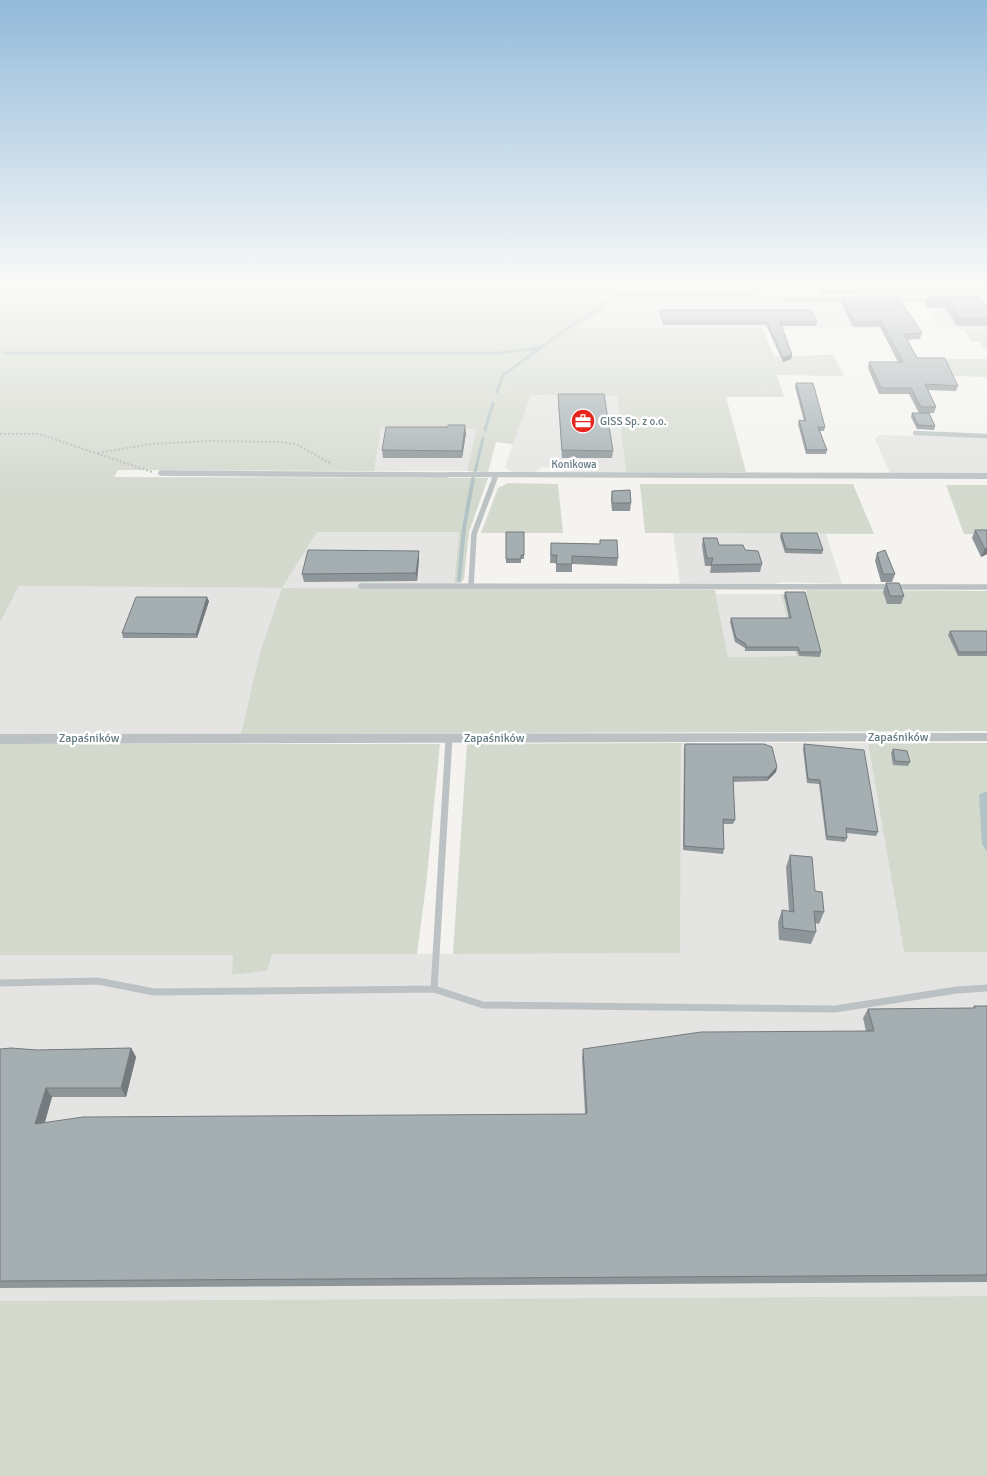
<svg xmlns="http://www.w3.org/2000/svg" width="987" height="1476" viewBox="0 0 987 1476" font-family="Signika,sans-serif">
<style>
.built{fill:#e4e5e3}
.green{fill:#d4d9ce}
.water{fill:#b2c3c5}
.lines{fill:none;stroke-linecap:round;stroke-linejoin:round}
.stream-far1{stroke:#b2c3c5;stroke-width:3}
.stream{stroke:#b2c3c5;stroke-width:4}
.path{stroke:#b6bbbc;stroke-width:2;stroke-dasharray:2 2;stroke-linecap:butt}
.lane-far2{stroke:#bcc2c4;stroke-width:4.5}
.lane-far1{stroke:#bcc2c4;stroke-width:5.5}
.lane{stroke:#bcc2c4;stroke-width:7}
.street{fill:#bcc2c4;fill-rule:evenodd}
.wall{fill:#8e9699}
.shaded-wall{fill:#747a7d}
.building{fill:#a5afb2;stroke:#747a7d}
.labels{text-anchor:middle;stroke-width:5;stroke-linejoin:round;paint-order:stroke}
.far-poi-label{font-size:11px;fill:#627981;stroke:#fff;text-anchor:start}
.far-street-label{font-size:11px;fill:#627981;stroke:#fff}
.street-label{font-size:12px;fill:#627981;stroke:#fff}
</style>
<rect width="100%" height="100%" fill="#f4f3ef"/>
<path class="built" d="M779,285H987V298L751,297Z
M620,301L863,302L878,329L576,328Z
M925,302H987V329H939Z
M530,395L617,396L626,472H564L555,468L542,467L535,472H512L505,467Z
M381,428L478,429L467,471H374Z
M879,435L987,437V473H890L875,439Z
M317,532H459L453,589L259,656L241,734H0V623L19,586L282,588Z
M673,533L826,534L842,584L784,582L774,584H680Z
M716,594H781L796,656L728,657Z
M681,743H868L904,952H987V1296L0,1301V955H234L232,975L267,971L271,954L679,953Z"/>
<path class="green" d="M0,285H778L752,297H776L778,302L620,301L577,328H762L774,356L833,355L844,376L777,375L784,397H726L746,472H626L617,396L531,395L513,444L496,442L488,472L467,471L477,429L381,428L374,471L118,470L114,477L488,478L469,532L464,579L461,583H454L459,532H317L282,588L715,590L728,657L796,656L781,594L807,595L806,590L987,591V731L241,734L259,656L282,588L19,586L0,623Z
M964,329H987V349H984L980,342H972Z
M945,359H987V377L955,376Z
M508,483L558,484L563,533H481L498,488Z
M640,484H853L874,534L645,533Z
M946,485H987V534H964Z
M681,743L680,953L453,954L467,744Z
M868,743H987V792H984L985,849L987,852V952H904Z
M0,744H440L426,885L417,954H272L267,971L232,975L233,955H0Z
M987,1296V1476H0V1301Z"/>
<path class="water" d="M984,792H987V852L982,844L979,795Z"/>
<g class="lines">
<path class="stream-far1" d="M620,296H745L770,285
M4,353H500L539,348
M497,392L503,375L566,329L608,303
M485,430L493,403
M475,472L483,438"/>
<path class="stream" d="M459,580L464,528L473,479"/>
<path class="path" d="M0,434H39L152,472
M98,453L152,444L209,441L282,442L296,444L332,464"/>
<path class="lane-far2" d="M779,299L848,300
M893,300H933
M915,433L987,436
M161,473L276,474"/>
<path class="lane-far1" d="M161,473L447,475
M361,586L987,587
M471,586L474,534L496,475"/>
<path class="lane" d="M0,983L98,981L154,992L434,989L483,1005L835,1009L957,990L987,988
M434,989L449,738"/>
<path class="street" d="M447,472L987,473V479L444,477L442,475Z
M987,733V741L0,744V734Z"/>
</g>
<path class="wall" d="M816,285H987V295L821,294Z
M928,297L987,306V326H957L945,308H928L925,304Z
M842,298L922,333L920,339L907,340L917,358L958,386L956,391L928,390L936,407L934,413H919L909,394H879L868,368L869,362H898L880,327H853L841,303Z
M660,310L817,322L816,326H781L791,359L783,362L766,325H663L660,313Z
M796,383L825,427L824,431H820L827,450L826,454H806L798,424L799,420L804,421L795,387Z
M558,394L613,451L612,458H562L558,401Z
M912,413L935,426L934,430L917,429L911,417Z
M466,433L462,458H383L382,450Z
M612,491L631,503L630,511H612L611,499Z
M975,530H987V554L981,557L972,538Z
M506,532H524V559H521V563H506Z
M781,533L823,550L822,554L785,553L780,537Z
M703,538L719,545L745,550L762,564L760,572L710,573L711,566H705L702,546Z
M600,540L618,558L617,566L572,564V572H556V563H550L551,543L600,544Z
M419,551V559L417,581L304,582L302,574Z
M877,553L895,574L892,582H881L875,561Z
M886,583L904,596L901,604H887L883,592Z
M785,592L821,652L820,657L799,656L797,651H745V648L735,642L730,622L731,618H789L784,596Z
M209,601L197,638H123L122,633Z
M950,631H987V656H958L948,635Z
M685,744L777,767L776,772L767,781L733,782L735,820L733,824H723L724,849L723,854L683,850L684,749Z
M804,744L878,832L876,836L846,833L847,838L845,842L826,840L819,784L807,783L803,749Z
M893,749L910,762L908,766L893,765L891,753Z
M790,855L815,891L824,912L819,924L815,923L816,932L811,944L779,940L778,922L782,910L789,911L786,867Z
M974,1006H987V1282L0,1288V1049L37,1050L131,1048L136,1057L126,1097H52L45,1122L585,1114L582,1058L583,1049L866,1031L863,1018L868,1009L973,1008Z"/>
<path class="shaded-wall" d="M792,355L791,359L783,362V358Z
M465,425L466,433L462,458V451Z
M987,548V554L981,557L985,549Z
M419,551V559L417,581L416,573Z
M207,597L209,601L197,638L196,634Z
M777,767L776,772L767,781L768,777Z
M131,1048L136,1057L126,1097L121,1088Z
M46,1088L52,1097L42,1132L35,1124Z"/>
<path class="building" d="M820,285H987V290L823,289Z
M928,297H980L987,306V319L959,318L947,301H930Z
M842,298H899L922,333L904,334L917,358H945L958,386L925,384L936,407H921L911,388H881L869,362H903L881,321H855Z
M660,310H811L817,322H780L792,355L783,358L767,322H663Z
M796,383H813L825,427H818L827,450H807L799,420L806,421Z
M558,394H604L613,451L562,450Z
M912,413H929L935,426L918,425Z
M448,425H465L462,451L382,450L386,427H448Z
M630,490L631,503H612V491Z
M975,530H987V548L985,549Z
M506,532H524V555H521V559H506Z
M781,533H817L823,550L786,549Z
M703,538H717L719,545H743L745,550L758,551L762,564L711,565L713,558H707Z
M600,540H617L618,558L572,556V564H556L557,555H551V543L600,544Z
M308,550L419,551L416,573L302,574Z
M885,550L895,574H883L877,553Z
M886,583H899L904,596H890Z
M785,592H805L821,652H800L798,647H746V644L736,638L731,618H791Z
M136,597H207L196,634L122,633Z
M950,631H987V652H959Z
M685,744H764L772,747L777,767L768,777H733L735,820L723,819L724,849L684,846Z
M804,744L864,750L878,832L846,828L847,838L827,836L820,780L808,779Z
M893,749L907,751L910,762L895,761Z
M790,855L812,857L815,891L822,892L824,912L814,911L816,932L783,928L782,910L794,912Z
M974,1006H987V1275L0,1281V1049L11,1048L37,1050L131,1048L121,1088H46L35,1124L83,1117L585,1114L587,1113L583,1049L701,1032L874,1031L868,1009L975,1008Z"/>
<linearGradient id="sky" x2="0" y2="1"><stop stop-color="#92bada"/><stop offset="0.58" stop-color="#fafaf8"/><stop offset="1" stop-color="#fafaf8" stop-opacity="0"/></linearGradient>
<rect width="987" height="492" fill="url(#sky)"/>
<defs>
<g id="office-disc" transform="scale(1.25)"><circle r="9.5" fill="#e7251c" stroke="#fff"/><path d="M-6-3h4V-5.5h4V-3h4V5H-6ZM-1-4.5V-3h2v-1.5ZM-6 0V1H6V0Z" fill="#fff"/></g>
</defs>
<g fill-rule="evenodd">
<use href="#office-disc" x="583" y="421"/>
</g>
<g class="labels">
<g class="far-poi-label">
<text x="600" y="425">GISS Sp. z o.o.</text>
</g>
<g class="far-street-label">
<text x="574" y="468">Konikowa</text>
</g>
<g class="street-label">
<text x="898" y="741">Zapaśników</text>
<text x="89" y="742">Zapaśników</text>
<text x="494" y="742">Zapaśników</text>
</g>
</g>
</svg>
